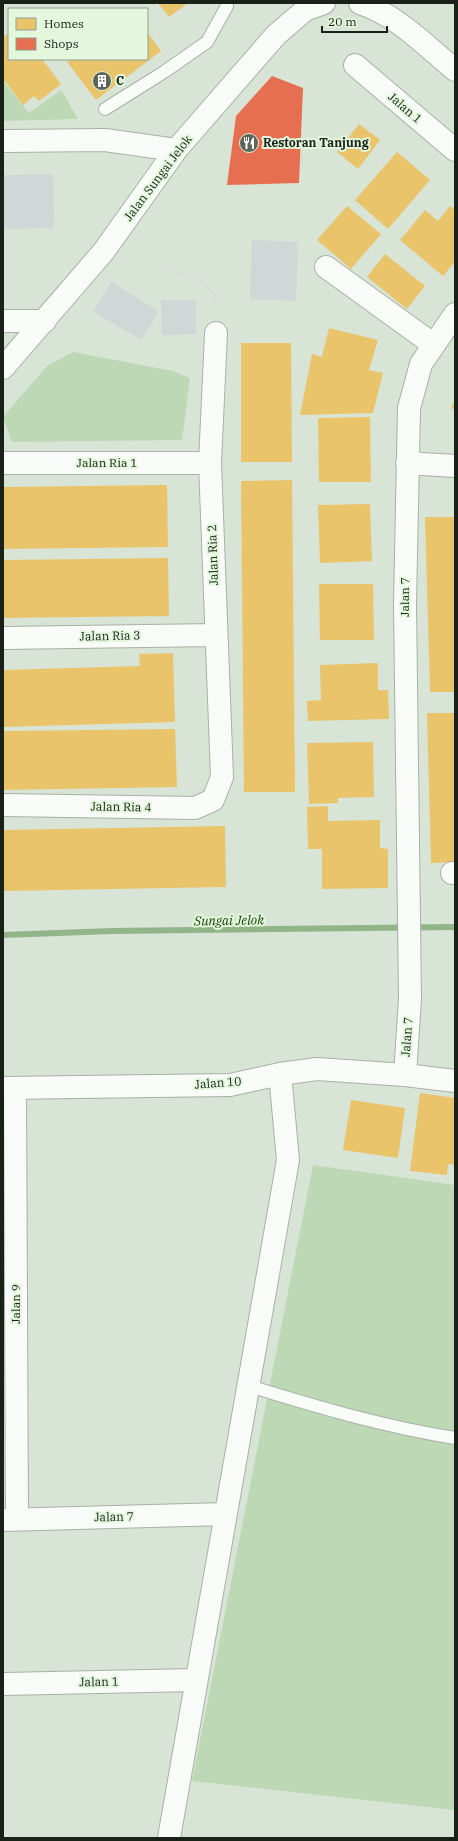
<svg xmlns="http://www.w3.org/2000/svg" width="458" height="1841" viewBox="0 0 458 1841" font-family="'IBM Plex Serif',serif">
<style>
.green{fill:#bdd8b5}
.homes{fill:#e9c46a}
.shops{fill:#e76f51}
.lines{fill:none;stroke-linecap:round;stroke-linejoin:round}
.stream{stroke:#92b489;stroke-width:6}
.building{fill:#d1d7d6}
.lane-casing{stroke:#a8b1a6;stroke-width:14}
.street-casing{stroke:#a8b1a6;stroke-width:24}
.secondary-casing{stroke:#a8b1a6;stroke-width:24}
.path{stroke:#d2d6d2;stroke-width:2.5;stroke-dasharray:1 3;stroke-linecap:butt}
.lane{stroke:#f9fbf9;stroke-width:12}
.street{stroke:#f9fbf9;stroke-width:22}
.secondary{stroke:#f9fbf9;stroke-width:22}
.labels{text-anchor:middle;stroke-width:4;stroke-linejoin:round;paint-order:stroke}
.poi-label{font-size:12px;font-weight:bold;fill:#1a2118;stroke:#e2f7dc;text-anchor:start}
.street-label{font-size:12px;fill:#1a2118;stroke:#e2f7dc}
.water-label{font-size:13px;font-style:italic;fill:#194308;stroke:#e2f7dc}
</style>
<rect width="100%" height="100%" fill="#d8e4d5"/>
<path class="green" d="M3,81L29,113L61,90L78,119L3,121Z
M73,352L173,371L190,378L182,440L12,442L3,417L47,366Z
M313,1165L455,1185V1810L192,1781Z"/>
<path class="homes" d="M158,3H188L169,17Z
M147,32L161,51L96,100L67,62L71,59H147Z
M9,33V59H42L61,84L39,101L34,96L23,105L3,79V37Z
M359,124L380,140L358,169L337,152Z
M397,152L430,180L388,229L355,200Z
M347,206L381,234L351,269L317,240Z
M450,206L455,210V262L443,276L400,240L425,210L438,221Z
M385,254L425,286L407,309L367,277Z
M329,328L378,340L369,370L383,373L373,413L300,415L312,354L322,357Z
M241,343H291L292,462H241Z
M455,401V410L451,408Z
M370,417L371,482H319L318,418Z
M292,480L295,792H244L241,481Z
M167,485L168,547L3,549V487Z
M370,504L372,561L320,563L318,505Z
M425,517H455V692H430Z
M168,558L169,616L3,618V560Z
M319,584H373L374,640H320Z
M173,653L175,722L3,727V670L140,666L139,654Z
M378,663V690H388L389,719L308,721L307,701L321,700L320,665Z
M427,713H455V862L431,863Z
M175,729L177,787L3,790V731Z
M373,742L374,797L338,798V803L309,804L307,743Z
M328,806V821L380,820V848L388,849V888L322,889V849H308L307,807Z
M225,826L226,887L3,891V830Z
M420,1093L455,1098V1165L448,1164L447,1175L410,1171Z
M351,1100L405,1108L398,1158L343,1150Z"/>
<path class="shops" d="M272,76L303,88L299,183L227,185L236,116Z"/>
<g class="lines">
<path class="stream" d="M3,935L112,931L455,927"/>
</g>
<path class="building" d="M53,174L54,228L3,229V175Z
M252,240L298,242L296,301L250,299Z
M111,282L159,311L142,340L93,312Z
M161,300H196V334L162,335Z"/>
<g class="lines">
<g class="lane-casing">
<path id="lane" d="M105,109L164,72L207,42L227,6V3
M249,1386C317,1407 385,1427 455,1438"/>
</g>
<g class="street-casing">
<path id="street" d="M355,65L455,150
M3,141L105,140L176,150
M326,267L434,345
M3,321H45
M3,463H210
M407,463L455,466
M3,638L216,635
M3,805L195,808L213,800L222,777L210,463L216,333
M452,873H455
M405,1075L410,999L405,604L409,408L421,364L455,314
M3,1088L230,1085L280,1074L317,1069L405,1075L455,1081
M15,1088L17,1519
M3,1520L225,1514
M3,1684L195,1680
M169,1838L288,1160L280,1074"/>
</g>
<g class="secondary-casing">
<path id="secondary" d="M360,3C397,15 426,46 455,70
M3,368L104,251L176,150L276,35L305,10L324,3"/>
</g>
<path class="path" d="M162,268C186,276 217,279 216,311"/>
<use href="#lane" class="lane"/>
<use href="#street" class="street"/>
<use href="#secondary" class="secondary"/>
</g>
<defs>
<g id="building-disc" transform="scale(1)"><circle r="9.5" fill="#5c655a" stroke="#e2f7dc"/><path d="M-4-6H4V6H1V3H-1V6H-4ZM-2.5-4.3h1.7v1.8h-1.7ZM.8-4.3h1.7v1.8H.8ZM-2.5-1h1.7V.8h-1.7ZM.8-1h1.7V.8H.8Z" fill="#fff"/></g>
<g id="restaurant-disc" transform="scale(1)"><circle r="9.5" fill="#5c655a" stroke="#e2f7dc"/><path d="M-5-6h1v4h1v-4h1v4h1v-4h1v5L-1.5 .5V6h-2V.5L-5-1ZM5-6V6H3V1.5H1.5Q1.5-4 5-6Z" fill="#fff"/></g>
</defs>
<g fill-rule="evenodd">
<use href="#building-disc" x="102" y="81"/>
<use href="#restaurant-disc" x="249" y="143"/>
</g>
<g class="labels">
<g class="poi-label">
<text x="116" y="85">C</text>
<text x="263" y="147">Restoran Tanjung</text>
</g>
<g class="street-label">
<text transform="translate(405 108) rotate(41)" y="4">Jalan 1</text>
<text transform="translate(158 178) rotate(-53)" y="4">Jalan Sungai Jelok</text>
<text x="107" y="467">Jalan Ria 1</text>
<text transform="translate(213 555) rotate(-92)" y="4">Jalan Ria 2</text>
<text transform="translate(405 597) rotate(-90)" y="4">Jalan 7</text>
<text transform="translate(110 636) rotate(-1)" y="4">Jalan Ria 3</text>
<text transform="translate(121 807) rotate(1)" y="4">Jalan Ria 4</text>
<text transform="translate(407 1037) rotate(-86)" y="4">Jalan 7</text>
<text transform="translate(218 1083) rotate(-4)" y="4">Jalan 10</text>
<text transform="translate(16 1304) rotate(-90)" y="4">Jalan 9</text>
<text transform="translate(114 1517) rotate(-1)" y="4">Jalan 7</text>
<text transform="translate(99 1682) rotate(-1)" y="4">Jalan 1</text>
</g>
<g class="water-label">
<text transform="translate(229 920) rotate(-1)" y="5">Sungai Jelok</text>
</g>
</g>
<rect width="458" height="1841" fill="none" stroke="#1a2118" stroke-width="8"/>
<rect x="8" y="8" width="140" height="52" fill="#e2f7dc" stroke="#92a18e"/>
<rect x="16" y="18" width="20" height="12" fill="#e9c46a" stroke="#92a18e"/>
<text x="44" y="28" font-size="12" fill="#1a2118">Homes</text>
<rect x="16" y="38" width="20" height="12" fill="#e76f51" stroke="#92a18e"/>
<text x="44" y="48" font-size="12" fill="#1a2118">Shops</text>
<path d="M322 26v6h65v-6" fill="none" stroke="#1a2118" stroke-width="2"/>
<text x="328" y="26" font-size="12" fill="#1a2118" stroke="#e2f7dc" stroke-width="3" paint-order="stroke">20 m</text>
</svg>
